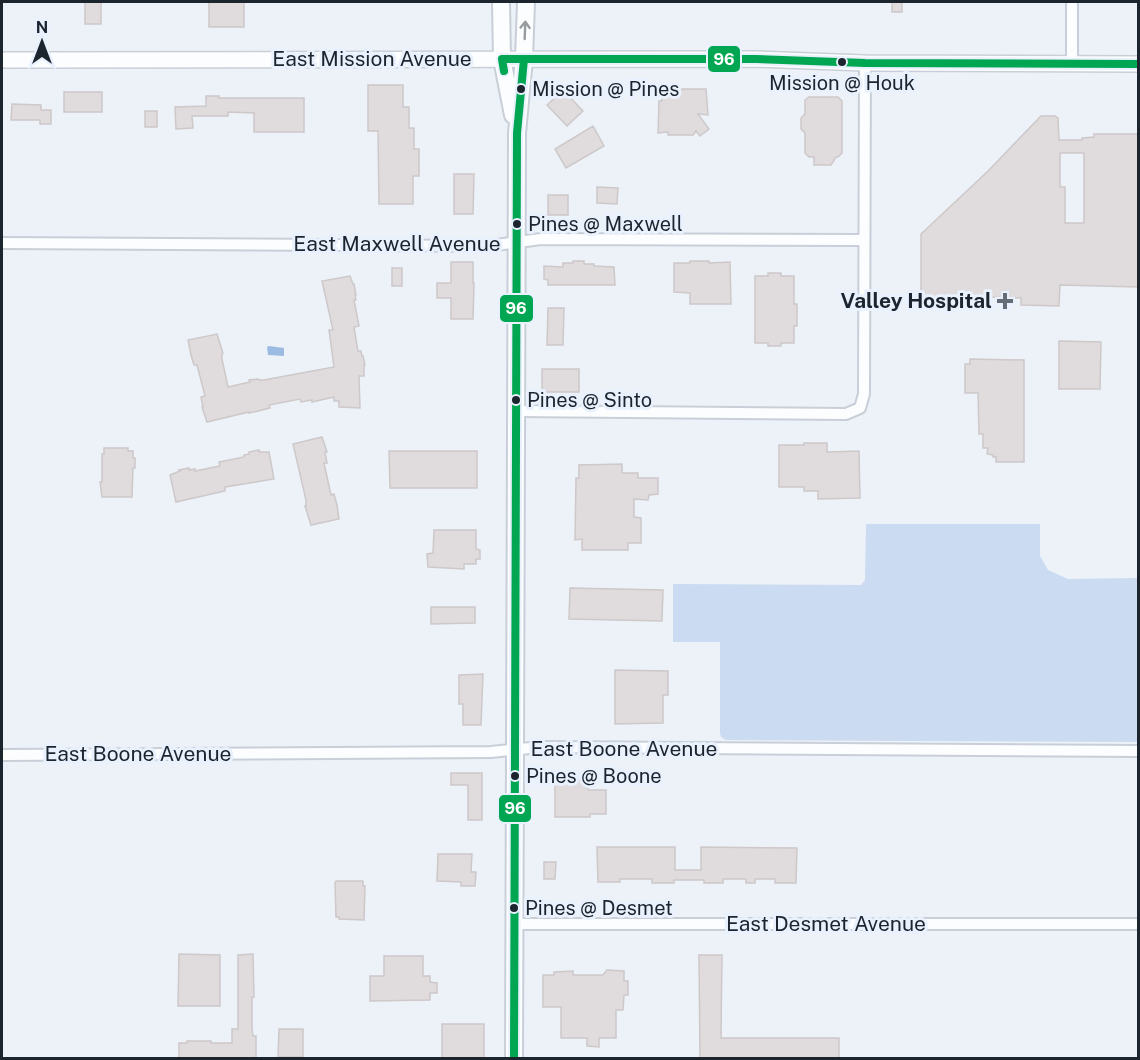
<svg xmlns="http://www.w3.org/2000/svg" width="1140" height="1060" viewBox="0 0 1140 1060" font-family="'Public Sans',sans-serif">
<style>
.green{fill:#cbdbf1}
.water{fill:#9cbbe3}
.building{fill:#e0dbdc;stroke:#cdc8c9;stroke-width:1.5;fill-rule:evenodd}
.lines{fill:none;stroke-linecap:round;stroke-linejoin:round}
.street-casing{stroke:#c9cfd8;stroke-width:14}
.secondary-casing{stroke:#c9cfd8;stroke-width:18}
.primary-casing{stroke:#c9cfd8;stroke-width:20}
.street{stroke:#fcfdfe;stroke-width:10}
.secondary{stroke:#fcfdfe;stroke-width:15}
.primary{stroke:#fcfdfe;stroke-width:16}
.bus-1-casing{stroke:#e8f1fd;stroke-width:12}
.bus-1{stroke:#00a651;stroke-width:8}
.oneway{stroke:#979ba0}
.bus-dot{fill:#1c242e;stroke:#e8f1fd;stroke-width:2}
.poi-dot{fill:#656c75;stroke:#e8f1fd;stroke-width:2}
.labels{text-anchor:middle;stroke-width:6;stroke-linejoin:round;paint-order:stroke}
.bus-label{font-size:20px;fill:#1c242e;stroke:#e8f1fd;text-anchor:start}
.street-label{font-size:21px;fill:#1c242e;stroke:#e8f1fd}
.poi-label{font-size:21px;font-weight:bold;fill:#1c242e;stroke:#e8f1fd;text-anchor:end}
.line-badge{stroke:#e8f1fd;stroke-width:2}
.badge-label{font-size:16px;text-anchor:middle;font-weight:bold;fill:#fff}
</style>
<rect width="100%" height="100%" fill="#edf2f8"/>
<path class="green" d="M866,524H1040V556L1048,570L1068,579L1138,578V742L726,740L721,737L720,733V642H673V584L861,585L865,580Z"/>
<path class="water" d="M269,346L284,348V356L268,355L267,347Z"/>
<path class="building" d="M85,2H101V24H85Z
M209,2H244V27H209Z
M892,2H902V12H892Z
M368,85H403V107H409V128H414V149H419V176H413V204H379L378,131H368Z
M661,89H706L708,115L698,114L709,129L700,136L696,131L693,135H668V132L658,133L659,101H662Z
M563,90L583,111L567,126L547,105Z
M64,92H102V112H64Z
M206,96H219V98H304V132H254V113L228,112V116H192L193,128L176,129L175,107L206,106Z
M809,97H838L842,101V153L838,157H836L831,165H814V157H809L805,153V133L801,129V118L805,114V100Z
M12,104L41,105V110H51V124H40V120H11Z
M145,111H157V127H145Z
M1041,116H1055L1058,118L1059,140H1082V138L1094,137V134H1138V287L1060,285L1059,306L1021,305V298L984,297L983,300L937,299V297H921V234L988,171ZM1060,153H1084V223H1065V187H1060Z
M593,126L604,146L566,168L555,149Z
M454,174H474L473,214H454Z
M597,187L618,188L617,204L597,203Z
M548,195H568V215H548Z
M573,261H584V264H594V266L614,267L615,285H548V280L544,279V266L563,267V263H573Z
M690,261H709V263L730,262L731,304H690V293L674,292V263H690Z
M451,262H473V283H474L473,319H451V298H437V283H451Z
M392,268H402V286H392Z
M768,273H781V276H794V304H797V326H794V343H781V346H768V343H755V276H768Z
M350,276L353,284H354L356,295H355L356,300H354L359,326L354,327L358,351H361L362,356H363L365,365H364V376H359L360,408L339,407V401H334V397L312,402V400L301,402L300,399L269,405L270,408L258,411L249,413V412L207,422L202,407H203L201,397L205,396L197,365H194L191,355L188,340L217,334L223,353L222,354V359L228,387L250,382L249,380L258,379L259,380H264L334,367L329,330H333L322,281Z
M548,308H564L563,345H547Z
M1059,341L1101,342L1100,389H1059Z
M970,359L1024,360V462H996V457H993V455L987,454L988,448H983V434H979L978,393H965V364H970Z
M542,369H579V392H542Z
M322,437L327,452H325L327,463H324L331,495L334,494L337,505L339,519L311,525L305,506H306V500L293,444Z
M804,443H827V452L859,451L860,498L818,499V491H804V487H779V445H804Z
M104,448H128V451H133V458H135V468H133L132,497H102L100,482H102V454H104Z
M259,450V452H269L274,479L225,487V491L176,502L170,475L180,471L179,470L189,468V470L195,469V471L220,466L219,462L244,457V455L249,454V452Z
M389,451H477V488H390Z
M622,464V473H638V478H658V494L649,495L648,500L634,499V517L641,518V543H628V550H582V539L575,540L576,478H579V465Z
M434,530H476V549L480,550V559H476V564H464V569L428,567L427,554L433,553Z
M570,588L663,590L662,621L569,619Z
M431,607H475V623L431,624Z
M615,670L668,671V695H663V723L615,724Z
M483,674L481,725H463V704H459V675Z
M451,773H482V820H468V785H451Z
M555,780H585V787H588V790H606V814H590V817H555Z
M597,847H675V870H701V847L797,848L796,883H775V879H755V883H746V879H723V883H704V880H674V883H652V879H620V882H598Z
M438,854H472L471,872H476L475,886H461V882L437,881Z
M544,862H556L555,879H544Z
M336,881H363V886H365L364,920L339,919V917H336L335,883Z
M179,954L220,955V1006H178Z
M253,954L254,997H252V1029L253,1036H256V1059H179V1043H187V1041H211V1043H232V1029H238V955Z
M699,955H722L721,1038H839V1059H700Z
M384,956H423V976H430V982L437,983V993H430V1000L370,1001V976H384Z
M607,970L624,971V981H628V995H624L623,1010H616V1038H599V1047L587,1046V1038H561V1007H543V975H554V972L573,971V975H603Z
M442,1024H484V1059H442Z
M279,1029H303V1057H278Z"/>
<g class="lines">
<g class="street-casing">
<path id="street" d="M1072,2V64
M2,243L482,246L496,245L541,239L864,240
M516,411L846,414L860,408L864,394L865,63
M2,755L491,752L540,747L1138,751
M514,924H1138"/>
</g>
<g class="secondary-casing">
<path id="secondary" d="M2,60L756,59L865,63L1138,64"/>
</g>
<g class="primary-casing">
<path id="primary" d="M501,2L502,59L513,115
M514,1058L517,133L524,59L526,2"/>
</g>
<use href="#street" class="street"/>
<use href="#secondary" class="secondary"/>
<use href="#primary" class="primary"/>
<g class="bus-1-casing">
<path id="bus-1" d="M504,71L502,59H756L865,63L1138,64
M514,1058L517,133L524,59"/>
</g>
<use href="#bus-1" class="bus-1"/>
</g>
<defs><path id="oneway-shaft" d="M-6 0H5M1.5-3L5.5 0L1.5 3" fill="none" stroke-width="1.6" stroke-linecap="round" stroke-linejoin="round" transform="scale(1.5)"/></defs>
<use class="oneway" href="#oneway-shaft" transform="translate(525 30) rotate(-88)"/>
<g class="bus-dot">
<circle cx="842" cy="62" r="5"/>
<circle cx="521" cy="89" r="5"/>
<circle cx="517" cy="224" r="5"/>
<circle cx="516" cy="400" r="5"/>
<circle cx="515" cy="776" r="5"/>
<circle cx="514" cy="908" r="5"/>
</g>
<path class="poi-dot" d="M1002 292h6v6h6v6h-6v6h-6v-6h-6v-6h6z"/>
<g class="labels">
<g class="bus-label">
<text x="842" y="90" text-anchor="middle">Mission @ Houk</text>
<text x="532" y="96">Mission @ Pines</text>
<text x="528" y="231">Pines @ Maxwell</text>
<text x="527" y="407">Pines @ Sinto</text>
<text x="526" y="783">Pines @ Boone</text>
<text x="525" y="915">Pines @ Desmet</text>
</g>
<g class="street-label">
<text x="372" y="66">East Mission Avenue</text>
<text x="397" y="251">East Maxwell Avenue</text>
<text x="624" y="756">East Boone Avenue</text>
<text x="138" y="761">East Boone Avenue</text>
<text x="826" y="931">East Desmet Avenue</text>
</g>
<g class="poi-label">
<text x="992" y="308">Valley Hospital</text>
</g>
</g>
<g class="line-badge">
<rect x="707" y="45" width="34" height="28" rx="6" fill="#00a651"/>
<rect x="499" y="294" width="35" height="29" rx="6" fill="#00a651"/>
<rect x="498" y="794" width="34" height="29" rx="6" fill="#00a651"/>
</g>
<g class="badge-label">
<text x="724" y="65">96</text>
<text x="516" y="314">96</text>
<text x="515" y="814">96</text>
</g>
<rect width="1140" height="1060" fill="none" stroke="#1c242e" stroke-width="6"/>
<g transform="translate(42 42)" stroke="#e8f1fd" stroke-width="4.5" paint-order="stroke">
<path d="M0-4.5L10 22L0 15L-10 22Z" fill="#1c242e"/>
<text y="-9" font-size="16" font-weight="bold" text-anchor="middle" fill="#1c242e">N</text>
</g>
</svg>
